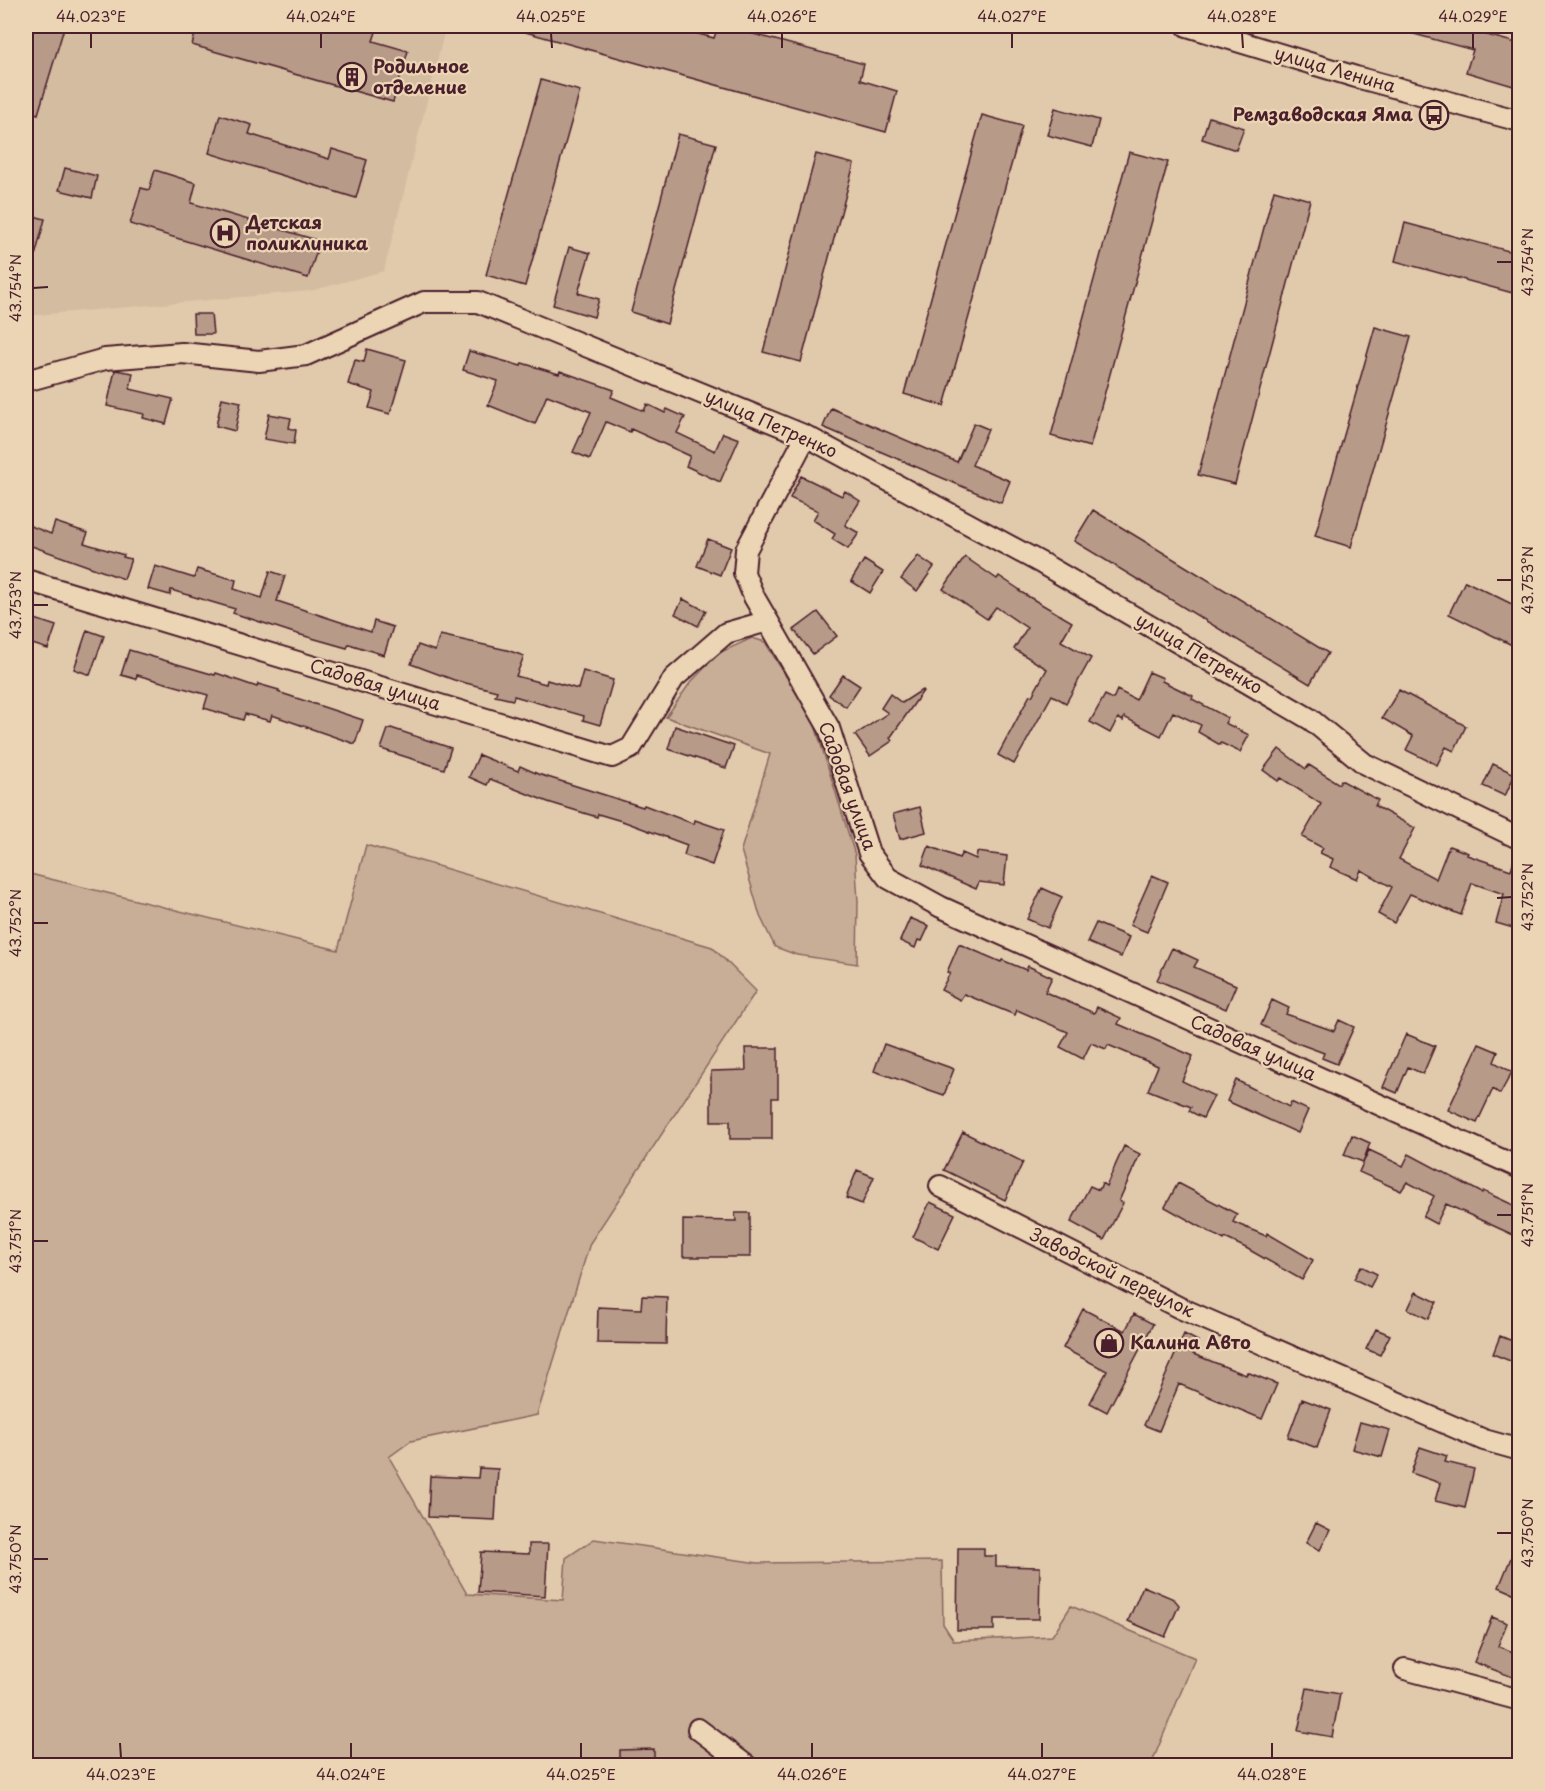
<svg xmlns="http://www.w3.org/2000/svg" width="1545" height="1791" viewBox="0 0 1545 1791" font-family="'Playpen Sans',sans-serif">
<style>
.built{fill:#d4bca1}
.green{fill:#c8ae96;stroke:#896660;stroke-width:1.5}
.building{fill:#b79a88;stroke:#4a1f2b;stroke-width:1.5}
.lines{fill:none;stroke-linecap:round;stroke-linejoin:round}
.minor-casing{stroke:#4a1f2b;stroke-width:24}
.minor{stroke:#ebd5b4;stroke-width:20}
.ticks{fill:none;stroke:#4a1f2b;stroke-width:2}
.labels{text-anchor:middle;stroke-width:4.5;stroke-linejoin:round;paint-order:stroke}
.poi-label{font-size:18px;font-weight:bold;fill:#4a1f2b;stroke:#ebd5b4;text-anchor:start}
.street-label{font-size:18px;fill:#4a1f2b;stroke:#ebd5b4}
.neatline{fill:none;stroke:#4a1f2b;stroke-width:2}
.ticks-label{font-size:15px;text-anchor:middle;fill:#4a1f2b}
</style>
<rect width="100%" height="100%" fill="#e1caac"/>
<filter id="ink" filterUnits="userSpaceOnUse"><feTurbulence type="fractalNoise" baseFrequency=".0167" numOctaves="2"/><feDisplacementMap in="SourceGraphic" scale="12" xChannelSelector="R" yChannelSelector="G"/><feConvolveMatrix kernelMatrix="1 2 1 2 8 2 1 2 1" color-interpolation-filters="sRGB"/></filter>
<g filter="url(#ink)">
<path class="built" d="M26,26H446L384,271L311,291L26,316Z"/>
<path class="green" d="M752,638L765,642L814,722L855,855L858,901L857,964L797,955L775,947L760,916L741,850L770,754L666,717L690,683L719,653Z
M366,845L712,947L756,991L590,1243L537,1415L411,1441L389,1457L467,1594L563,1600L566,1558L594,1539L758,1563L942,1561L943,1624L954,1641L1052,1636L1071,1606L1195,1658L1151,1765L26,1766V873L338,950Z"/>
<path class="building" d="M26,26H56L64,28L38,114L26,111Z
M197,26H378L373,41L408,51L393,102L192,45Z
M519,26H668L714,38L718,26H724L864,64L860,80L897,91L886,132L518,30Z
M1399,26H1455L1520,44L1515,62L1520,64V88L1466,72L1473,50L1399,30Z
M541,80L580,91L525,286L486,275Z
M1055,108L1099,120L1092,147L1047,135Z
M220,115L252,125L249,134L329,159L332,149L367,160L356,198L209,153Z
M982,115L1022,126L944,406L904,394Z
M1209,117L1244,128L1236,150L1202,139Z
M678,134L716,144L667,324L631,312Z
M1129,152L1168,162L1090,447L1051,436Z
M816,154L854,164L801,362L763,352Z
M65,168L97,176L92,198L59,190Z
M155,170L196,183L191,203L320,241L308,278L130,224L141,188L149,190Z
M1274,190L1310,200L1235,484L1198,475Z
M26,214L45,219L30,275L26,274Z
M1405,223L1520,254V295L1395,261Z
M569,247L590,253L578,293L599,299L594,317L553,305Z
M193,314H211L213,334H194Z
M1375,327L1411,337L1351,547L1315,536Z
M367,349L406,360L390,414L369,408L374,392L348,384L355,360L364,362Z
M469,351L521,366L522,363L559,374L560,371L614,390L611,397L644,411L647,404L665,413L667,409L685,417L677,433L715,451L723,433L739,439L720,482L686,466L690,456L631,429L630,432L606,422L590,459L573,452L591,412L547,395L535,424L488,405L498,381L463,370Z
M115,370L133,373L130,389L173,399L166,424L143,418L144,414L107,406Z
M222,398L241,402L235,431L216,426Z
M831,408L957,462L974,423L988,429L972,465L1010,481L1001,503L823,427Z
M269,414L291,418L289,428L296,430L294,444L264,439Z
M801,476L842,496L845,491L860,501L845,525L859,533L848,549L832,539L835,534L813,520L818,511L790,498Z
M1093,510L1328,653L1310,684L1074,541Z
M55,522L88,533L84,543L124,555L123,557L131,559L124,579L26,544V524L51,534Z
M708,539L731,548L720,575L697,566Z
M918,556L934,567L917,591L901,579Z
M965,557L997,579L999,576L1020,590L1019,591L1072,622L1061,641L1091,658L1066,703L1052,695L1014,764L998,755L1030,695L1032,696L1047,669L1014,649L1027,628L996,607L987,619L943,589Z
M864,560L883,572L870,593L851,581Z
M155,566L194,578L197,569L236,580L234,589L262,598L270,571L285,576L277,601L371,632L374,621L393,627L384,655L349,644L347,648L294,633L233,613L235,609L171,590L170,595L148,589Z
M1465,581L1520,608V649L1449,614Z
M683,599L706,611L698,626L675,614Z
M818,612L837,636L813,654L794,630Z
M26,616L56,626L48,649L26,642Z
M87,630L104,636L90,675L74,669Z
M440,635L507,650L524,656L516,676L546,684L547,680L578,689L583,671L613,680L600,725L583,720L584,716L514,696L513,700L495,696L497,691L454,680L411,664L418,645L435,651Z
M129,650L215,675L216,673L257,687L258,684L279,690L278,692L363,720L355,744L272,715L270,721L245,714L243,720L204,708L208,695L137,675L136,679L121,675Z
M1149,672L1163,678L1162,681L1193,696L1192,699L1228,718L1225,723L1249,735L1240,752L1221,743L1220,745L1198,732L1201,725L1173,712L1161,736L1124,717L1123,721L1118,718L1110,733L1090,722L1105,695L1113,699L1117,690L1136,700Z
M843,675L860,686L846,707L829,695Z
M922,690L923,691L890,738L892,741L870,756L855,735L888,713L881,708L890,694L902,703Z
M1399,690L1466,726L1454,751L1446,747L1437,765L1406,750L1413,736L1382,718Z
M675,726L734,746L726,768L668,749Z
M391,728L451,748L444,769L381,749L388,729Z
M1279,749L1306,769L1309,765L1339,784L1341,780L1378,800L1375,806L1415,828L1399,859L1436,879L1449,846L1468,853L1467,855L1511,870L1515,856L1520,857V930L1496,923L1504,894L1472,883L1461,915L1410,894L1394,923L1378,914L1392,887L1361,870L1357,879L1330,867L1333,859L1320,853L1323,848L1302,837L1321,804L1281,778L1278,781L1263,770Z
M479,755L518,771L520,766L538,774L643,807L644,805L694,824L695,820L724,830L712,865L684,855L687,845L625,822L598,814L597,817L548,802L490,779L487,785L469,777Z
M1493,764L1515,774L1505,796L1483,786Z
M920,807L926,832L900,839L893,814Z
M929,846L959,858L962,853L976,859L977,852L1007,856L1004,885L979,882L976,889L922,865Z
M1152,875L1168,882L1147,932L1130,925Z
M1042,888L1062,897L1048,928L1027,919Z
M910,918L929,926L922,941L918,940L915,948L900,941Z
M1096,923L1129,937L1121,957L1087,942Z
M959,944L1001,962L1002,960L1026,970L1028,966L1052,977L1045,992L1094,1013L1097,1007L1121,1018L1118,1024L1193,1056L1182,1081L1214,1096L1203,1118L1189,1111L1191,1107L1148,1090L1158,1066L1108,1045L1106,1049L1091,1043L1083,1059L1060,1047L1068,1032L1017,1010L1015,1015L964,994L960,1000L941,990L950,973L947,972Z
M1172,948L1198,960L1194,967L1236,985L1226,1009L1157,980Z
M1272,1000L1289,1008L1286,1014L1334,1031L1339,1020L1354,1027L1337,1064L1322,1058L1324,1053L1297,1043L1261,1025Z
M1406,1034L1435,1046L1423,1074L1408,1067L1397,1093L1383,1087Z
M884,1044L954,1069L944,1095L874,1071Z
M1479,1044L1498,1052L1494,1062L1512,1072L1500,1094L1493,1089L1477,1123L1448,1110Z
M745,1048H778V1098H772V1139H730V1121H711V1071L746,1070Z
M1236,1080L1289,1107L1291,1102L1308,1110L1298,1133L1227,1101Z
M963,1132L1023,1162L1005,1200L944,1170Z
M1352,1135L1370,1143L1363,1162L1344,1155Z
M1124,1146L1140,1154L1119,1201L1123,1203L1104,1240L1071,1222L1090,1186L1099,1190L1102,1183L1106,1186Z
M1369,1150L1403,1166L1409,1154L1482,1193L1483,1191L1520,1208V1238L1446,1204L1436,1224L1423,1217L1434,1196L1407,1182L1401,1191L1359,1172Z
M857,1170L874,1177L862,1204L846,1198Z
M1178,1183L1237,1214L1233,1222L1266,1236L1267,1233L1313,1260L1302,1280L1246,1248L1225,1238L1224,1240L1165,1207Z
M930,1202L955,1214L938,1249L913,1237Z
M735,1213H750V1257H683V1220L736,1221Z
M1361,1266L1377,1274L1370,1287L1354,1279Z
M1416,1292L1437,1302L1428,1319L1408,1309Z
M642,1296L667,1297L666,1344L597,1343L598,1307L641,1309Z
M1083,1309L1125,1331L1134,1314L1153,1324L1107,1412L1090,1403L1107,1371L1063,1348Z
M1376,1329L1390,1335L1380,1355L1366,1349Z
M1184,1334L1198,1341L1193,1354L1246,1375L1247,1372L1277,1384L1262,1419L1179,1384L1159,1431L1144,1425Z
M1500,1336L1520,1344V1365L1493,1354Z
M1302,1399L1331,1410L1317,1448L1288,1437Z
M1360,1422L1390,1430L1382,1457L1352,1449Z
M1420,1447L1447,1456L1445,1462L1474,1469L1465,1508L1435,1501L1440,1483L1411,1473Z
M479,1468L498,1469L495,1520L428,1517L430,1476L478,1478Z
M1316,1523L1330,1530L1320,1550L1306,1543Z
M1519,1538L1520,1539V1596L1499,1587Z
M529,1544H548L545,1596L478,1592L481,1552L529,1554Z
M958,1548H984V1556H996V1566L1040,1567L1039,1619H994V1630H957Z
M1143,1586L1174,1599L1179,1605L1165,1637L1128,1621Z
M1492,1617L1507,1623L1498,1646L1520,1655V1680L1474,1662Z
M1307,1688L1340,1694L1332,1737L1298,1731Z
M654,1749V1766H620V1750Z"/>
<g class="lines">
<g class="minor-casing">
<path id="minor" d="M1187,26L1356,77L1520,121
M26,381L105,359L182,353L259,361L306,355L424,302H478L806,436L1043,564L1310,719L1365,764L1520,839
M26,580L612,757L631,748L674,678L726,633L768,621L829,728L869,853L888,878L941,907L1520,1168
M768,621L754,597L744,573L746,550L806,436
M940,1186L1180,1308L1484,1440L1520,1450
M1405,1669L1520,1700
M698,1729L747,1766"/>
</g>
<use href="#minor" class="minor"/>
</g>
</g>
<path class="ticks" d="M91,33V48M321,33V48M551,33L552,48M782,33V48M1012,33V48M1242,33L1243,48M1473,33V48M1497,262H1512M33,288L48,287M1497,580H1512M33,605H48M1497,898L1512,897M33,923H48M1497,1215H1512M33,1241H48M1497,1533H1512M33,1559H48M120,1743L121,1758M351,1743V1758M581,1743V1758M812,1743V1758M1042,1743V1758M1272,1743V1758"/>
<defs>
<g id="building-ring" transform="scale(1.5)"><circle r="9.5" fill="#ebd5b4" stroke="#4a1f2b" stroke-width="1.5"/><path d="M-4-6H4V6H1V3H-1V6H-4ZM-2.5-4.3h1.7v1.8h-1.7ZM.8-4.3h1.7v1.8H.8ZM-2.5-1h1.7V.8h-1.7ZM.8-1h1.7V.8H.8Z" fill="#4a1f2b"/></g>
<g id="bus-ring" transform="scale(1.5)"><circle r="9.5" fill="#ebd5b4" stroke="#4a1f2b" stroke-width="1.5"/><path d="M-5-6H5V4H4V6H2V4H-2V6H-4V4H-5ZM-3.5-4V0h7V-4ZM-3.5 1.2v1.5H-2V1.2ZM2 1.2v1.5H3.5V1.2Z" fill="#4a1f2b"/></g>
<g id="hospital-ring" transform="scale(1.5)"><circle r="9.5" fill="#ebd5b4" stroke="#4a1f2b" stroke-width="1.5"/><path d="M-5-5h3v3.5h4V-5h3V5h-3V1.5h-4V5h-3Z" fill="#4a1f2b"/></g>
<g id="shop-ring" transform="scale(1.5)"><circle r="9.5" fill="#ebd5b4" stroke="#4a1f2b" stroke-width="1.5"/><path d="M-5-2.5h2.3a2.7 3.5 0 0 1 5.4 0H5L5.5 6h-11ZM-1.5-2.5h3a1.5 2.3 0 0 0-3 0Z" fill="#4a1f2b"/></g>
</defs>
<g fill-rule="evenodd">
<use href="#building-ring" x="352" y="77"/>
<use href="#bus-ring" x="1434" y="115"/>
<use href="#hospital-ring" x="225" y="233"/>
<use href="#shop-ring" x="1109" y="1343"/>
</g>
<g class="labels">
<g class="poi-label">
<text x="373" y="73">Родильное<tspan x="373" dy="21">отделение</tspan></text>
<text x="1413" y="121" text-anchor="end">Ремзаводская Яма</text>
<text x="246" y="229">Детская<tspan x="246" dy="21">поликлиника</tspan></text>
<text x="1130" y="1349">Калина Авто</text>
</g>
<g class="street-label">
<text transform="translate(1335 70) rotate(16)" y="6">улица Ленина</text>
<text transform="translate(771 424) rotate(24)" y="6">улица Петренко</text>
<text transform="translate(1199 654) rotate(30)" y="6">улица Петренко</text>
<text transform="translate(375 685) rotate(17)" y="6">Садовая улица</text>
<text transform="translate(847 786) rotate(70)" y="6">Садовая улица</text>
<text transform="translate(1253 1048) rotate(24)" y="6">Садовая улица</text>
<text transform="translate(1112 1273) rotate(26)" y="6">Заводской переулок</text>
</g>
</g>
<rect width="1545" height="1791" fill="none" stroke="#ebd5b4" stroke-width="66"/>
<rect x="33" y="33" width="1479" height="1725" class="neatline"/>
<g class="ticks-label">
<text x="91" y="22">44.023°E</text>
<text x="321" y="22">44.024°E</text>
<text x="551" y="22">44.025°E</text>
<text x="782" y="22">44.026°E</text>
<text x="1012" y="22">44.027°E</text>
<text x="1242" y="22">44.028°E</text>
<text x="1473" y="22">44.029°E</text>
<text transform="translate(1528 262) rotate(-90)" y="5">43.754°N</text>
<text transform="translate(16 288) rotate(-90)" y="5">43.754°N</text>
<text transform="translate(1528 580) rotate(-90)" y="5">43.753°N</text>
<text transform="translate(16 605) rotate(-90)" y="5">43.753°N</text>
<text transform="translate(1528 897) rotate(-90)" y="5">43.752°N</text>
<text transform="translate(16 923) rotate(-90)" y="5">43.752°N</text>
<text transform="translate(1528 1215) rotate(-90)" y="5">43.751°N</text>
<text transform="translate(16 1241) rotate(-90)" y="5">43.751°N</text>
<text transform="translate(1528 1533) rotate(-90)" y="5">43.750°N</text>
<text transform="translate(16 1559) rotate(-90)" y="5">43.750°N</text>
<text x="121" y="1780">44.023°E</text>
<text x="351" y="1780">44.024°E</text>
<text x="581" y="1780">44.025°E</text>
<text x="812" y="1780">44.026°E</text>
<text x="1042" y="1780">44.027°E</text>
<text x="1272" y="1780">44.028°E</text>
</g>
</svg>
